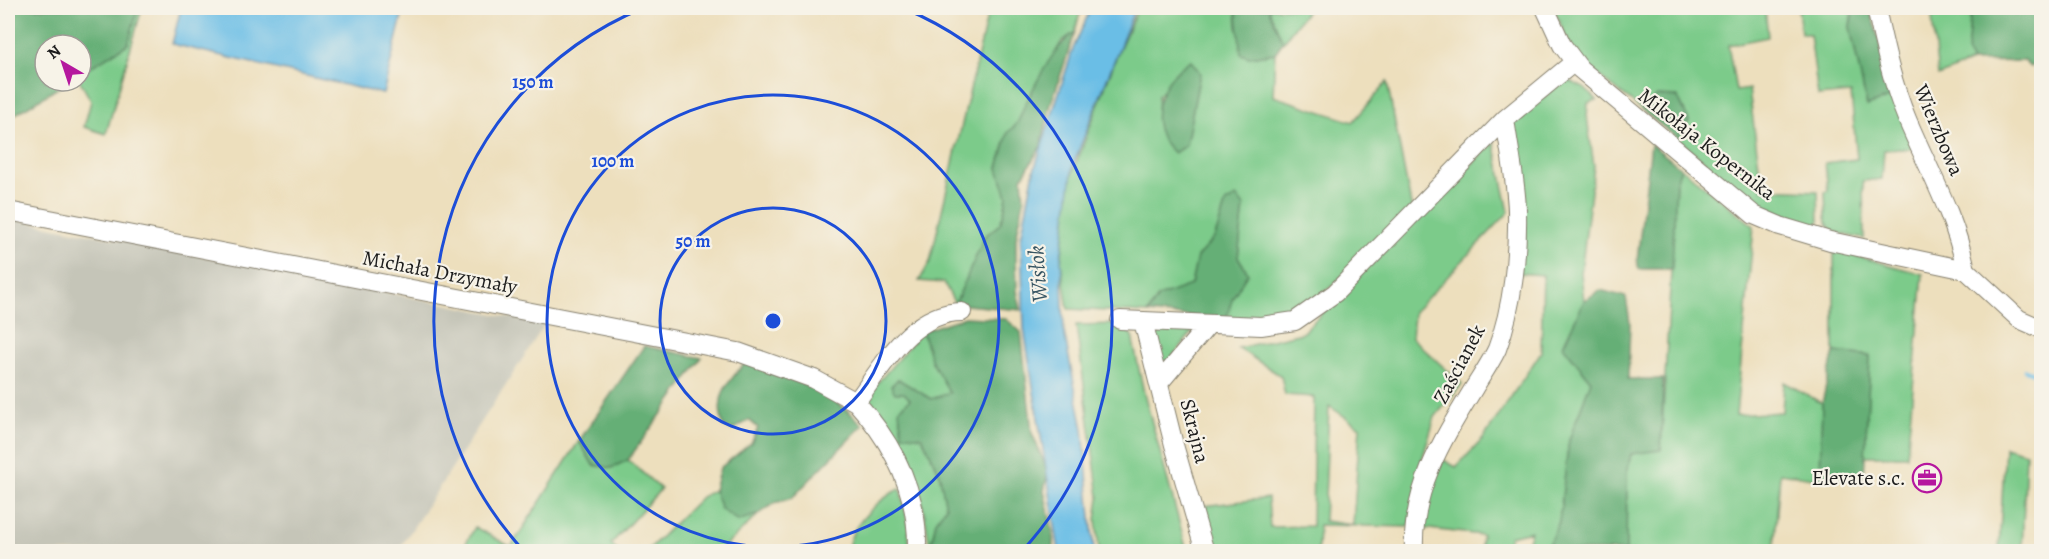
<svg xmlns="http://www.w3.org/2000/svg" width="2049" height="559" viewBox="0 0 2049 559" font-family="Alegreya,serif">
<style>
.industrial{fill:#c5c5b8}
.green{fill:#7ccb8a;stroke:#4c7453;stroke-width:1.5;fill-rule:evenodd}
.forest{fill:#65af76;stroke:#406649;stroke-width:1.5}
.water{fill:#6abee6;stroke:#436d81;stroke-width:1.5}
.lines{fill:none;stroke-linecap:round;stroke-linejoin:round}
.stream{stroke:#6abee6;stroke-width:4.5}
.minor-casing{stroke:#847e6c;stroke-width:20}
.minor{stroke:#fff;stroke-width:18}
.ring{fill:none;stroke:#1d4ed8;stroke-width:3}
.labels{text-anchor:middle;stroke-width:4.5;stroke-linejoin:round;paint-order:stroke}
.street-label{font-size:21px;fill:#1c1c1c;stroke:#f7f3e8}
.poi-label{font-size:21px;fill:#1c1c1c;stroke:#f7f3e8;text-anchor:end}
.water-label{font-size:22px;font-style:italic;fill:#375563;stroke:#f7f3e8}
.centre{fill:#1d4ed8;stroke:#f7f3e8;stroke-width:3}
.ring-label{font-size:18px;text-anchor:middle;font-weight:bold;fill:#1d4ed8;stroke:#f7f3e8;stroke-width:4.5;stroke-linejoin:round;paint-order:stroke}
</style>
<rect width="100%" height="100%" fill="#f7f3e8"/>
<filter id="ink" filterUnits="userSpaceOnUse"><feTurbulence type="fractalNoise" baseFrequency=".0167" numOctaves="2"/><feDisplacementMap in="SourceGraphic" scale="12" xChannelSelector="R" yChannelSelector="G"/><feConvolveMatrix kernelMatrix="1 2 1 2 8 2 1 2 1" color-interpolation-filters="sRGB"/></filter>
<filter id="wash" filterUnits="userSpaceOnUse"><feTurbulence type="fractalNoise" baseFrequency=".008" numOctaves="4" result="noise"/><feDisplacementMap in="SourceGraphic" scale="24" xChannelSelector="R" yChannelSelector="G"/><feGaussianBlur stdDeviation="1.35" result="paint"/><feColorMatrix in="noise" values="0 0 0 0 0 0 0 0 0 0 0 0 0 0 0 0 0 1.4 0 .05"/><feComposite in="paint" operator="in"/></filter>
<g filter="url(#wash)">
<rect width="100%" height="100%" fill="#eddfbd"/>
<path class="industrial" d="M8,218L218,259L545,324L398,551L26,552L8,547Z"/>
<path class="green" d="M128,8H142L106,134L84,127L91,101L80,81L81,62Z
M989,8H1086L1079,16L1075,32L1062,41L1024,107L1018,126L1008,132L998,168L1007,196L1004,213L1000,224L985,236L955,304L944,283L919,281L930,262Z
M1138,8H1236L1237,27L1249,57L1275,53L1273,96L1353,122L1387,82L1412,210L1332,286L1291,318L1226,319L1232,297L1248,273L1238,257L1244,206L1226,202L1215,237L1197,257L1191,285L1158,297L1148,313L1068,309L1061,263L1071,177L1119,50ZM1200,73L1186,145L1174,153C1156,137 1156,117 1158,95Z
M1272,8H1309L1283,42L1269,10Z
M1554,8H1765L1768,37L1728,45L1736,91L1749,89L1762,189L1818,191L1819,221L1815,229L1749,200L1677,138L1689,121L1683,109L1642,110L1583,63L1567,40Z
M1798,8H1852L1850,27L1867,106L1894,96L1917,148L1884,150L1882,179L1863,181L1864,239C1822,230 1827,233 1825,192L1828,191L1825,163L1857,159L1851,93L1818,96L1810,34H1801Z
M1931,8H1971L1967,54L1972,62L1938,76Z
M1566,79L1584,88L1597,100L1588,103L1587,118L1594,166L1581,273L1584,301L1563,346L1591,381L1569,440L1559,522L1545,551H1525L1531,531L1510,536L1506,551L1480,552L1482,535L1421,528L1440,458L1456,467L1483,439L1541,352L1543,275L1517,273L1512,121Z
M1494,142L1509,212L1414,312L1412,338L1462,384L1435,417L1422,460L1424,462L1409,527L1319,525L1318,551H1209L1195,507L1268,498L1270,527L1312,526L1314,397L1285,395L1281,376L1238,348L1302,333ZM1329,406L1360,427L1353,525L1324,521Z
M1681,168L1754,226L1736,415L1782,412L1784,382L1822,403L1820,479L1780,473L1774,551L1626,552L1627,471L1631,454L1661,449L1676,182Z
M1834,250L1923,274L1907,456H1865L1870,356L1834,352Z
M1122,324L1132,336L1144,393L1187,551H1099L1096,520L1099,497L1076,325Z
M1151,330H1194L1163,369Z
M922,331L932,362L951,393L931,399L898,379L904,393L910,399L922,437L939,472L946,507L936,521L930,550C926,518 921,486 907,456C899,439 869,407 868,394Z
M579,441L593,465L611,468L628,460L661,489L611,544L618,551L461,552L475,527L511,547Z
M2005,447L2026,453L2022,551H1999Z
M900,488L908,522L910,551L848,552C848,526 879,500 900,488Z
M714,490L721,509L738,521L759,514L720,551L646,552L701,497Z"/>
<path class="forest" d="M8,8H138L128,44L81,73V45H45V81H69L8,119Z
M1236,8H1272L1269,10L1283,42L1275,53L1249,57L1241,54Z
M1870,8L1894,96L1867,106L1850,27L1853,11Z
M1971,8H2041C2042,25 2049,59 2030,67L2024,61L1972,62L1967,54Z
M1075,32L1050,107L1041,146L1022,178L1024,200L1016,238V257L1017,291L1021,310L955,304L985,236L1000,224L1004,213L1007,196L998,168L1008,132C1020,124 1019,117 1025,105C1038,79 1052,49 1075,32Z
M1191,60L1200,73L1186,145L1174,153C1141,125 1159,80 1191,60Z
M1657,96L1678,97L1689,121L1677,138L1642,110Z
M1651,144L1681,168L1676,182L1672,269H1639L1637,261Z
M1237,197L1244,206L1238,257L1248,273L1233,297L1226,319L1148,313L1158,297L1191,285L1197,257L1215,237L1226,202Z
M1600,290L1626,297L1630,323L1628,379H1663L1661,450L1631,454L1627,472L1626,551H1545L1559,522L1569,440L1591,381L1563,346L1584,301Z
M965,317L1006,319L1021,332L1032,433L1048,472L1044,491L1053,533V551H930L936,521L946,507L939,472L922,437L902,434L899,410L910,399L904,393H895L891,386L898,379L931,399L950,393L932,362L922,331Z
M644,346L702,358L628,460L611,468L593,465L579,441Z
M1834,352L1870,356L1864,477L1820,479L1822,403Z
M746,362C790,377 830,390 863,425L792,498L775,503L759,514L738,521L721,509L714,490L720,468L751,443L758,428L749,420L733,430L724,427C713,397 727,383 746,362Z"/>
<path class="water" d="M181,8H404L383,94L172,44Z
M1091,8H1135L1073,165L1061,257L1064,332L1083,429L1094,551H1059L1024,329L1021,238L1034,170L1073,49Z"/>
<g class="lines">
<path class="stream" d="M2025,370L2042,376"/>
</g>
</g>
<g filter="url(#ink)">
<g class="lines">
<g class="minor-casing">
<path id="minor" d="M1545,8L1562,45L1580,69L1754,215L1780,226L1830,241L1966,270L2019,319L2042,329
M1876,8C1884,45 1892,83 1907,119C1928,169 1955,215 1966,270
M8,211L738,352L814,379L856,402
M1120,320L1261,326L1295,321L1335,293L1505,119L1573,63
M1143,321L1174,445L1205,552
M1160,382L1209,324
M917,552C919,493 894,444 856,402C883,366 911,312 962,312
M1414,552C1411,489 1443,439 1474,388C1482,375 1491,362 1497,349C1513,307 1518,254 1517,210C1516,180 1509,149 1505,119"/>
</g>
<use href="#minor" class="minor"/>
</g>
</g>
<g class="ring">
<circle cx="773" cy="321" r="113"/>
<circle cx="773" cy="321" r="226"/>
<path d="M523 550A339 339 0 0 1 643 8M903 8A339 339 0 0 1 1023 550"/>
</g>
<defs>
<g id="office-ring" transform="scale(1.5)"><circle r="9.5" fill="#f7f3e8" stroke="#b5179e" stroke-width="1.5"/><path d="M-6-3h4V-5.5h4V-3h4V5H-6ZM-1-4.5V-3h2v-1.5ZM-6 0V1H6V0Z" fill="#b5179e"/></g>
</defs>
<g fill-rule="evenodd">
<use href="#office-ring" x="1927" y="478"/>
</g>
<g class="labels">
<g class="street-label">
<text transform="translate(1939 130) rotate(67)" y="7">Wierzbowa</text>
<text transform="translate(1707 144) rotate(38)" y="7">Mikołaja Kopernika</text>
<text transform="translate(440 272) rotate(11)" y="7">Michała Drzymały</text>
<text transform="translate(1459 364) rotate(-62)" y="7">Zaścianek</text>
<text transform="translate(1195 431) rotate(76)" y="7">Skrajna</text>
</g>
<g class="poi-label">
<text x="1906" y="485">Elevate s.c.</text>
</g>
<g class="water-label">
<text transform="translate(1037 274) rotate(-94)" y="8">Wisłok</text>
</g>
</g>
<circle cx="773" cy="321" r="9" class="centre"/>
<g class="ring-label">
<text x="533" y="88">150 m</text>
<text x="613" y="167">100 m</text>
<text x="693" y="247">50 m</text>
</g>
<rect width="2049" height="559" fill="none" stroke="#f7f3e8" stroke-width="30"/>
<g transform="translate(63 63) rotate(321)"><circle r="28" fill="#f7f3e8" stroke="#9f9d96" stroke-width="1.5"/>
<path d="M0-4.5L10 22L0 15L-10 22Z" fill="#b5179e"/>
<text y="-9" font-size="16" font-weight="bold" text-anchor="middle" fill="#1c1c1c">N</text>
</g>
</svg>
